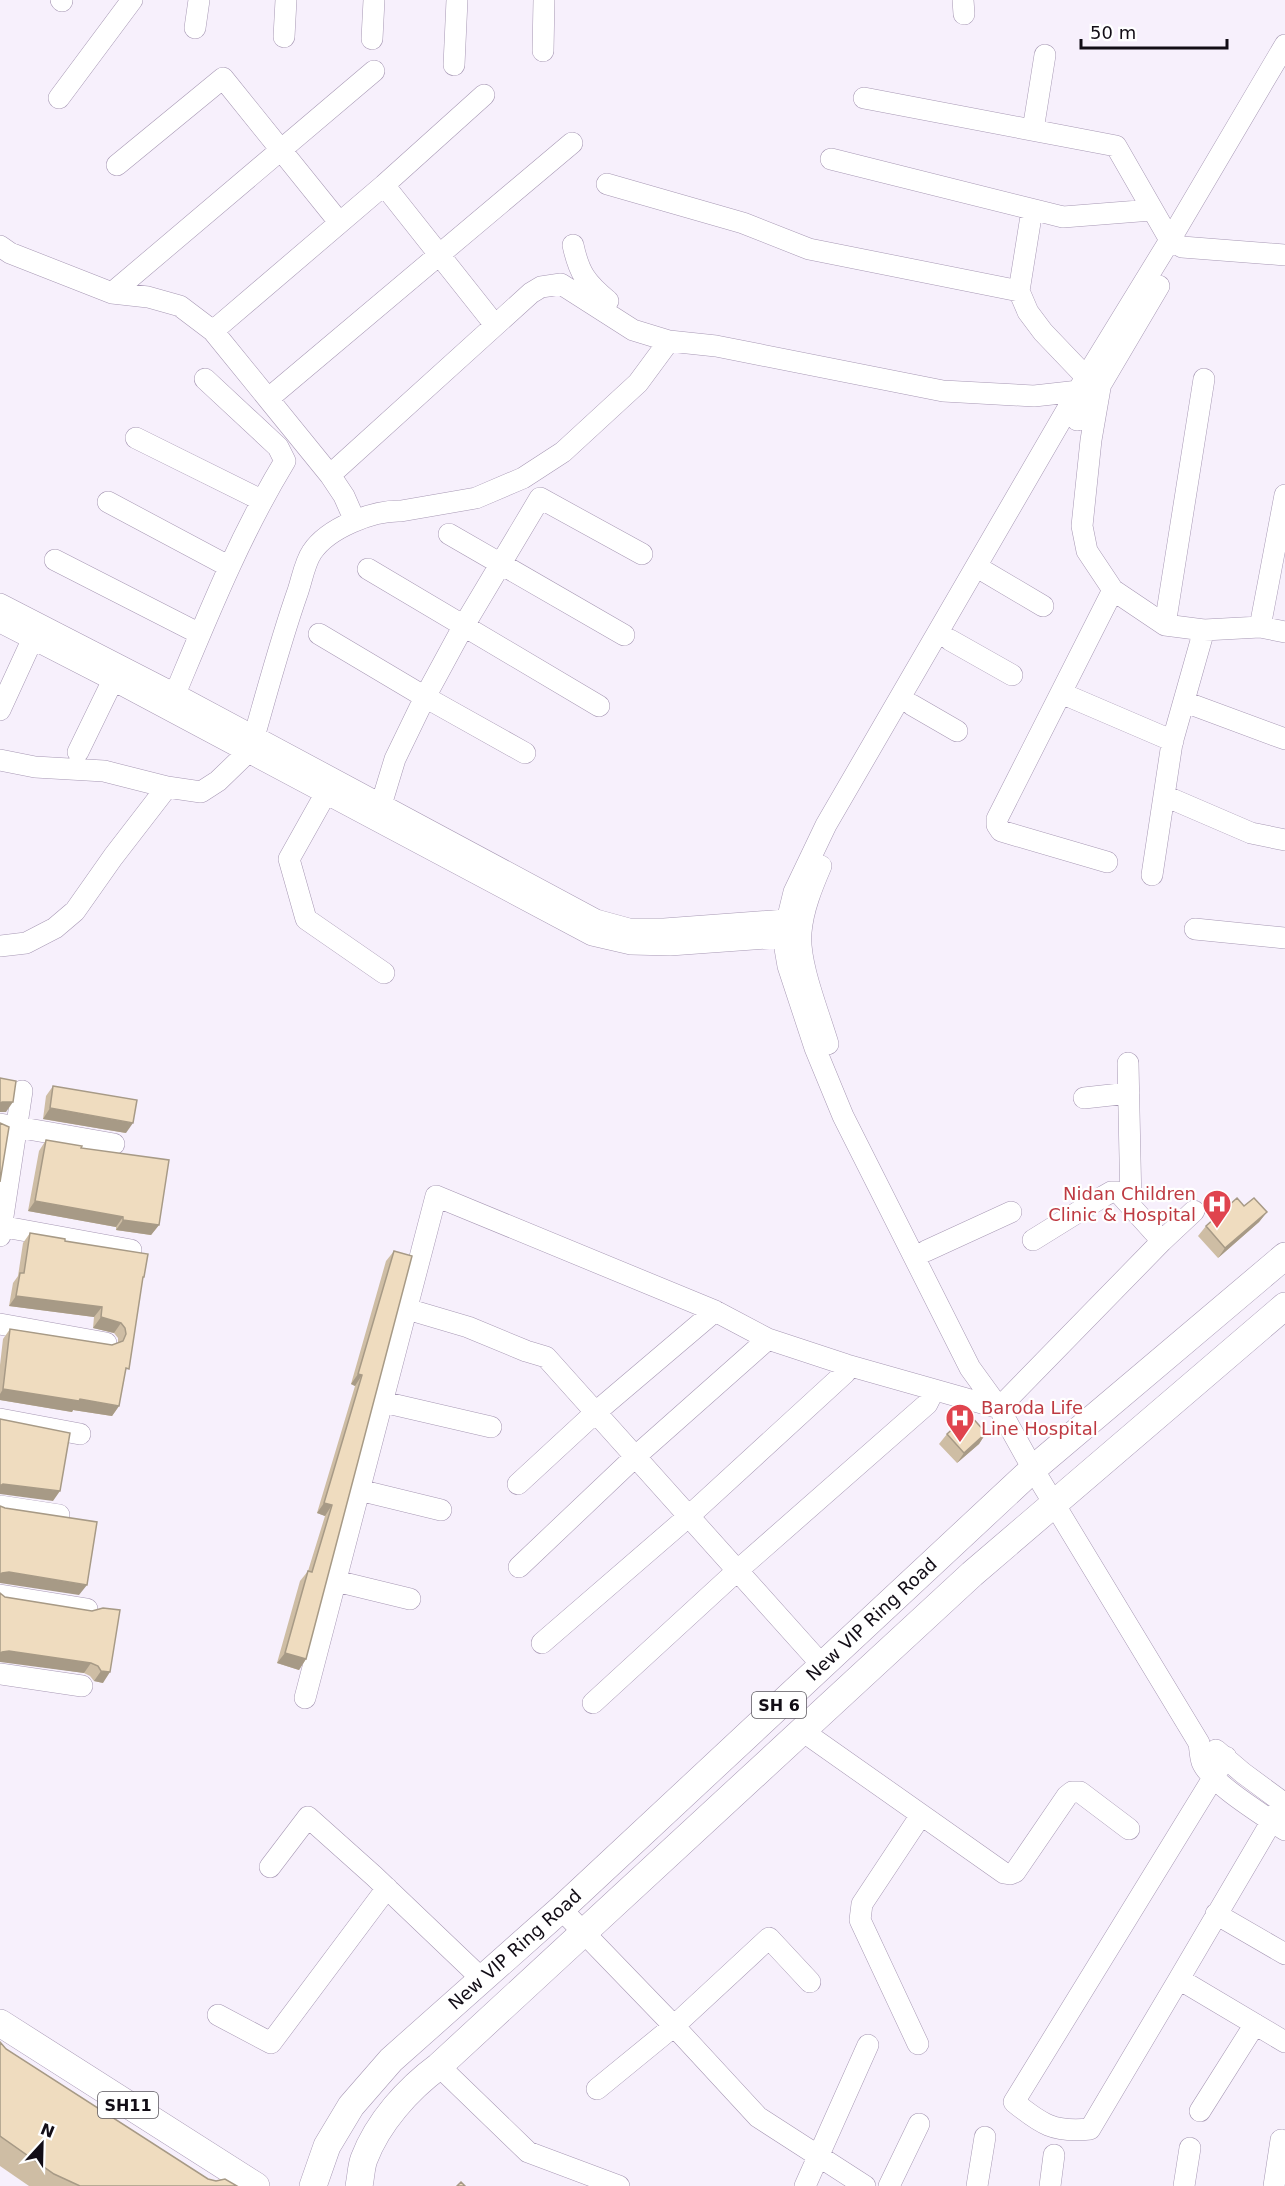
<svg xmlns="http://www.w3.org/2000/svg" width="1285" height="2186" viewBox="0 0 1285 2186" font-family="'DejaVu Sans',sans-serif">
<style>
.lines{fill:none;stroke-linecap:round;stroke-linejoin:round}
.minor-casing{stroke:#a798b4;stroke-width:22}
.major-casing{stroke:#a798b4;stroke-width:28}
.minor{stroke:#fff;stroke-width:21}
.major{stroke:#fff;stroke-width:27}
.wall{fill:#cebda4}
.shaded-wall{fill:#a79a86}
.building{fill:#efdcbf;stroke:#a79a86;stroke-width:1.5}
.labels{text-anchor:middle;stroke-width:4.5;stroke-linejoin:round;paint-order:stroke}
.shield{fill:#fff;stroke:#59565c;stroke-width:1.5}
.shield-label{font-size:16px;font-weight:bold;fill:#120d16}
.health-label{font-size:18px;fill:#be3a42;stroke:#fff;text-anchor:end}
.street-label{font-size:18px;fill:#120d16;stroke:#fff}
</style>
<rect width="100%" height="100%" fill="#f7f0fc"/>
<g class="lines">
<g class="minor-casing">
<path id="minor" d="M61,0L62,1
M963,0L964,14
M195,28L199,0
M284,37L286,0
M372,39L374,0
M1285,45L1170,240L1086,377L826,825L794,892L783,937L788,966L815,1048L843,1116L970,1368L999,1408L1033,1469L1199,1743C1200,1749 1200,1756 1202,1762C1210,1783 1265,1816 1285,1830
M543,51L544,0
M454,65L457,0
M59,98L132,0
M864,98L1116,146L1170,240L1182,247L1285,255
M1033,130L1045,55
M831,159L1063,217L1152,210
M117,165L223,78L339,222
M607,184L743,223L809,249L1019,291
M384,185L495,325
M1032,210L1019,291L1028,312L1043,332L1086,377L1094,388
M573,245C579,273 586,283 608,301
M0,246L10,253L112,293L148,297L180,306L213,331L330,475L344,496L355,521
M112,293L374,71
M213,331L384,185L484,95
M1100,388L1091,440L1082,526L1087,551L1113,590L1165,625L1204,630L1260,627L1285,632
M269,398L572,143
M1077,420L1100,386L1159,286
M136,438L261,500
M330,475L531,293L541,287L561,284L633,330L669,341
M108,502L228,566
M449,534L624,635
M55,560L200,634
M977,567L1043,606
M368,569L599,706
M0,604L175,694L596,920L629,929H664L798,919
M0,622L113,680L592,935L631,944L670,945L783,937L797,935
M1165,625L1204,379
M1260,627L1285,495
M319,634L425,697L525,753
M950,640L1012,675
M1061,693L1173,741
M175,694C208,615 240,535 285,461L278,447L205,379
M1185,702L1285,739
M912,705L957,731
M0,710L33,638
M78,752L113,680
M0,760L35,767L104,771L167,787L201,792L218,781L248,752L254,737C268,688 281,639 298,591C302,579 305,562 312,552C328,528 373,510 401,511L476,498L523,478L563,452L638,383L669,341L716,346L943,391L1034,396L1079,391
M326,793L289,859L306,919L384,973
M1165,796L1251,833L1285,840
M381,805L395,759L425,697L463,627L540,498L642,554
M1107,862L1001,831L997,825V819L1113,590
M821,866C812,887 803,909 801,932C798,963 819,1013 828,1044
M1152,875L1172,743L1204,630
M1195,929L1285,938
M0,946L26,943L55,928L75,911L113,857L167,787
M1128,1063L1131,1206
M1084,1098L1129,1093
M0,1124L114,1144
M0,1226L131,1250
M0,1236L22,1091
M1033,1240L1104,1196L1111,1192H1118L1162,1241
M926,1251L1011,1212
M407,1309L468,1327L526,1351L546,1357L822,1665
M0,1324L106,1343
M383,1402L491,1427
M999,1408L1162,1241L1194,1211
M0,1419L80,1434
M518,1484L596,1412L715,1311
M359,1490L441,1510
M0,1506L59,1515
M519,1567L636,1456L768,1339
M336,1581L410,1599
M0,1595L87,1609
M542,1643L689,1516L845,1373L847,1365
M0,1674L82,1686
M305,1698L436,1196L715,1311L768,1339L847,1365L999,1408
M593,1703L738,1570L927,1404L934,1390
M801,1730L1004,1873L1010,1874L1015,1872L1067,1796L1072,1792H1080L1129,1829
M1216,1750L1243,1773L1285,1804
M1283,1802L1179,1979L1285,2042
M270,1867L308,1817L374,1876L482,1979
M561,1909L674,2026L758,2117L865,2186
M1216,1914L1285,1954
M1179,1979L1090,2129C1054,2133 1041,2124 1014,2102L1226,1757
M218,2015L271,2043L387,1888
M918,2044L860,1920L862,1904L921,1815
M439,2066L528,2152L619,2186
M597,2089L674,2026L769,1938L810,1982
M1200,2111L1255,2024
M805,2186L868,2045
M889,2186L919,2124
M977,2186L985,2137
M1050,2186L1054,2155
M1184,2186L1190,2148
M1274,2186L1281,2140L1285,2141"/>
</g>
<g class="major-casing">
<g id="major">
<path d="M0,2023L256,2186"/>
<path id="s1" d="M313,2186L327,2146L351,2106L391,2060L561,1909L1033,1469L1285,1256"/>
<path d="M359,2186C361,2177 361,2167 364,2159C378,2122 408,2089 439,2066L972,1574L1285,1306"/>
</g>
</g>
<use href="#minor" class="minor"/>
<use href="#major" class="major"/>
</g>
<path class="wall" d="M53,1086L126,1133L43,1119L46,1096Z
M46,1140L81,1148L159,1225L151,1235L116,1230V1227L28,1211L39,1151Z
M1244,1206L1267,1212L1259,1222L1218,1258L1198,1236L1206,1226Z
M30,1233L65,1241L144,1277L142,1280L119,1406L112,1416L73,1410L72,1412L0,1400V1365L3,1339L10,1329L112,1345L118,1343V1338L114,1333L93,1328L94,1317L9,1306L13,1283L18,1276L23,1243Z
M394,1251L306,1659L299,1670L277,1663L300,1581L308,1571L325,1516L317,1513L355,1386L351,1384L386,1261Z
M986,1433L979,1444L957,1463L939,1444L947,1434Z
M5,1597L92,1611L103,1683L94,1681L90,1676L84,1673L2,1661Z
M0,2042L6,2049L208,2179L237,2186H29L0,2166Z"/>
<path class="shaded-wall" d="M2,1102H13L6,1112H0V1104Z
M50,1108L133,1123L126,1133L43,1119Z
M35,1201L123,1217L116,1227L28,1211Z
M1267,1212L1259,1222L1218,1258L1225,1248Z
M123,1220L159,1225L151,1235L116,1230Z
M16,1296L102,1307L94,1317L9,1306Z
M101,1317L121,1323L114,1333L93,1328Z
M358,1374L362,1375L355,1386L351,1384Z
M3,1389L80,1399L119,1406L112,1416L73,1410L72,1412L0,1400V1394Z
M986,1433L979,1444L957,1463L964,1453Z
M3,1484L60,1491L53,1501L0,1494V1486Z
M324,1503L332,1505L325,1516L317,1513Z
M9,1572L87,1585L79,1595L0,1583V1575L2,1573Z
M9,1651L91,1663L84,1673L0,1662V1654L2,1652Z
M285,1653L306,1659L299,1670L277,1663Z
M101,1671L110,1672L103,1683L94,1681Z"/>
<path class="building" d="M0,1078L16,1081L13,1102H2L0,1104Z
M53,1086L137,1100L133,1123L50,1108Z
M0,1123L9,1127L0,1182Z
M46,1140L82,1146L81,1148L169,1160L159,1225L123,1220V1217L35,1201Z
M1237,1198L1244,1206L1254,1198L1267,1212L1225,1248L1206,1226Z
M30,1233L65,1239V1241L148,1254L144,1277H143L129,1369L126,1368L119,1406L80,1399L79,1401L3,1389L10,1329L112,1345L123,1341L126,1334L125,1328L121,1323L101,1317L102,1307L16,1296L20,1273H24Z
M394,1251L412,1256L306,1659L285,1653L308,1571L312,1572L332,1505L324,1503L362,1375L358,1374Z
M969,1414L986,1433L964,1453L947,1434Z
M0,1419L70,1433L60,1491L3,1484L0,1486Z
M0,1506L5,1508L97,1522L87,1585L9,1572L2,1573L0,1575Z
M0,1593L5,1597L92,1611L103,1608L120,1610L110,1672L101,1671L98,1666L91,1663L9,1651L2,1652L0,1654Z
M0,2042L6,2049L208,2179L216,2181L225,2179L237,2186H80L54,2174L0,2136Z
M461,2182L465,2186H457Z"/>
<defs>
<g id="hospital-pin" transform="scale(1.5)"><path d="M0 17L-7.5 6A9.5 9.5 0 1 1 7.5 6Z" fill="#e0444e" stroke="#fff"/><path d="M-5-5h3v3.5h4V-5h3V5h-3V1.5h-4V5h-3Z" fill="#fff"/></g>
</defs>
<g fill-rule="evenodd">
<use href="#hospital-pin" x="1217" y="1204"/>
<use href="#hospital-pin" x="960" y="1418"/>
</g>
<g class="labels">
<g class="shield">
<rect x="752" y="1692" width="54" height="26" rx="4.5"/>
<rect x="98" y="2092" width="60" height="26" rx="4.5"/>
</g>
<g class="shield-label">
<text x="779" y="1711">SH 6</text>
<text x="128" y="2111">SH11</text>
</g>
<g class="health-label">
<text x="1196" y="1200">Nidan Children<tspan x="1196" dy="21">Clinic &amp; Hospital</tspan></text>
<text x="981" y="1414" text-anchor="start">Baroda Life<tspan x="981" dy="21">Line Hospital</tspan></text>
</g>
<g class="street-label">
<text dy="6" stroke="none"><textPath href="#s1" startOffset="802">New VIP Ring Road</textPath></text>
<text dy="6" stroke="none"><textPath href="#s1" startOffset="316">New VIP Ring Road</textPath></text>
</g>
</g>
<g transform="translate(42 2144) rotate(22)" stroke="#ffffff" stroke-width="4.5" paint-order="stroke">
<path d="M0-4.5L10 22L0 15L-10 22Z" fill="#120d16"/>
<text y="-9" font-size="16" font-weight="bold" text-anchor="middle" fill="#120d16">N</text>
</g>
<path d="M1081 39v9h146v-9" fill="none" stroke="#120d16" stroke-width="3"/>
<text x="1090" y="39" font-size="18" fill="#120d16" stroke="#ffffff" stroke-width="4.5" paint-order="stroke">50 m</text>
</svg>
